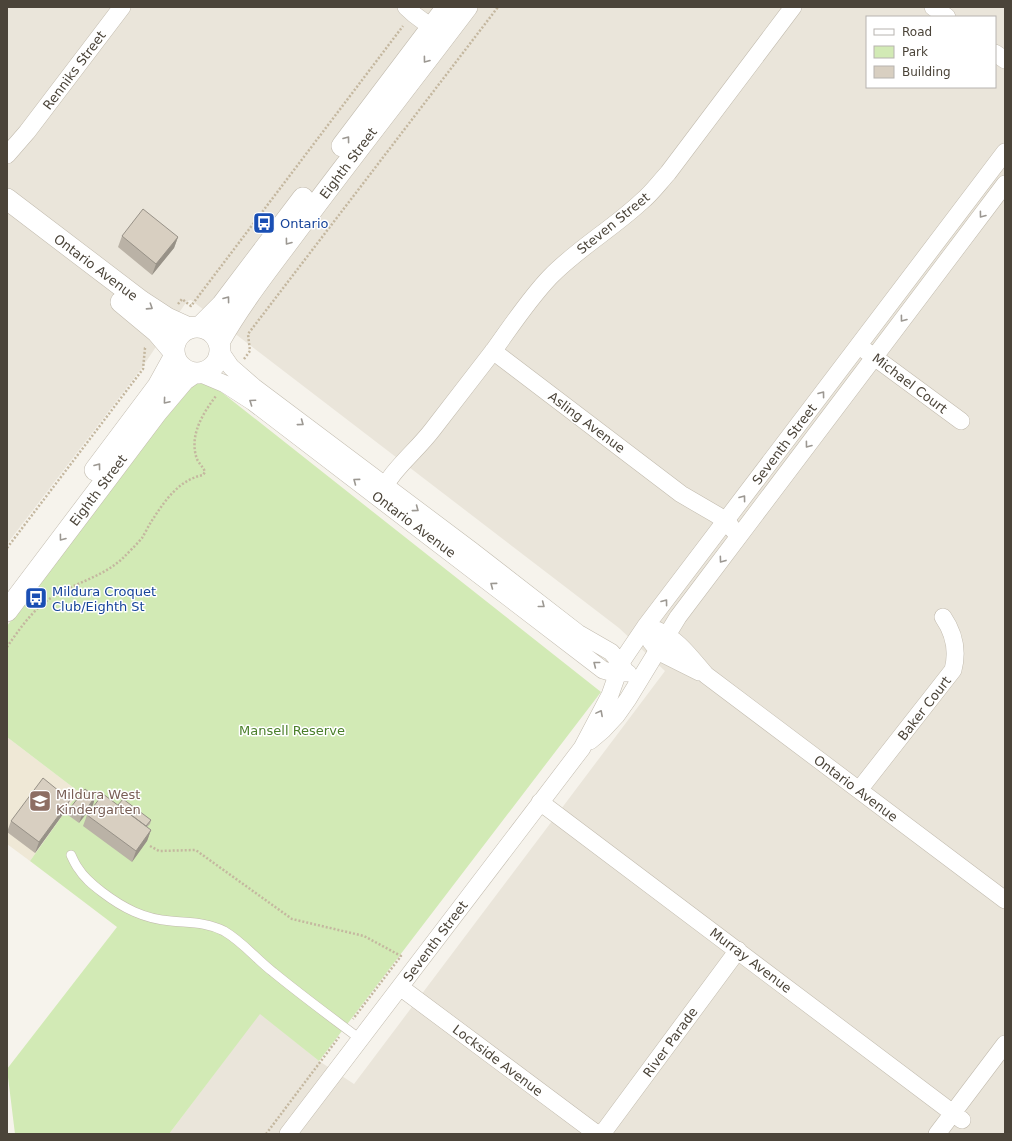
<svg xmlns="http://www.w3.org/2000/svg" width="1012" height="1141" viewBox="0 0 1012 1141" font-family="'DejaVu Sans',sans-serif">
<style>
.residential{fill:#eae5da;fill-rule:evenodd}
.education{fill:#efe8d6}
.green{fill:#d2eab5}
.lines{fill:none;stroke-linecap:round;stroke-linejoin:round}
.service-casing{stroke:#c2bbae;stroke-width:10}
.minor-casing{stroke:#c2bbae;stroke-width:18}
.tertiary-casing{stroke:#c2bbae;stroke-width:22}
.path{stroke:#c4b79f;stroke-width:2.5;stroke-dasharray:2 2;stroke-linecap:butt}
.service{stroke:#fff;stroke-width:9}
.minor{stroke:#fff;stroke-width:17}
.tertiary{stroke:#fff;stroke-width:21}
.wall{fill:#bab2a6}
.shaded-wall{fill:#979187}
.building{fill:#d8cfc1;stroke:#979187}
.oneway{stroke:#9c9892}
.labels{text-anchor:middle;stroke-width:3;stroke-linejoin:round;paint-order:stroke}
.street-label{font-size:13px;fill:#4b4439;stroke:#fff}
.transit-label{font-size:13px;fill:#164399;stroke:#fff;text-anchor:start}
.park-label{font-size:13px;fill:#4a7f2a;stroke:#fff}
.education-label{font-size:13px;fill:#785e54;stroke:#fff;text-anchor:start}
</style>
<rect width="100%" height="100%" fill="#f6f3ec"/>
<path class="residential" d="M7,7H1005V1134H169L260,1013L319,1061L354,1084L665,671L619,628L191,300L187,301L141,369L7,544ZM867,17H995V87H867Z"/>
<path class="education" d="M7,737L79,792L30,861L7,844Z"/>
<path class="green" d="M202,383L215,387L601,692L319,1061L260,1014L169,1134H15L7,1069L117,927L30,861L79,792L7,737V626L185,392L196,384Z"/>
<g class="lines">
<g class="service-casing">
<path id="service" d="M71,855C73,859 75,864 78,868C84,878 93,885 102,892C123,908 144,919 171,921C189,923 207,922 224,931C243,942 256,959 273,972C301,995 331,1017 360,1039"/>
</g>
<g class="minor-casing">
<path id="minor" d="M406,7C417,18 429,26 443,32
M933,7L947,17
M995,53L1005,60
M7,155L27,132L122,7
M220,351L231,367L254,387L471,550L578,633L611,652L618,660L626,672
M493,351L681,494L717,515L730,525L733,530
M866,351L961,421
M199,373L225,384L253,402L603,670L610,672L628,673
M379,498C390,470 415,453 433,429C453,403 474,376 494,350C512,325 529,299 550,277C577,249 612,229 641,202C651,194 659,183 668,173L793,7
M657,630C678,639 691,658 706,675L1005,900
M651,642L659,652L699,672
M590,741L603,730L616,716L628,699L678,617L1005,184
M859,790L953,670C958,651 954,633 943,617
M540,802L962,1120
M400,987L597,1134
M288,1134L582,748L610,695L622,661L645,627L1005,152
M602,1134L738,950
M937,1134L1005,1044"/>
</g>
<g class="tertiary-casing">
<path id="tertiary" d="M342,146L447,7
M7,199L141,301L167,318L189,328
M121,302L157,332L173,351
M174 350a23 23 0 1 1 46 0a23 23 0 1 1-46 0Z
M200,327L222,305L303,198
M219,342C242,301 272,264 300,226C355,152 412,80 467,7
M95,470L158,386L174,357
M7,611L157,412L184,380L194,373"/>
</g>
<path class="path" d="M178,304L182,299L191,306L403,26
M244,359L250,351L248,334L498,7
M7,548L143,369L145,348L146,347
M7,647C18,631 34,608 51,598C74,583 103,577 123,558C129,552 136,545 142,538C145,533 148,527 151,522C164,502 178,480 203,475L205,472C203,466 197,462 196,456C190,434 203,413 216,396
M150,846L159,851L195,850L197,851L292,919L364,936L401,956L353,1019
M266,1134L339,1037"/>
<use href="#service" class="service"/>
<use href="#minor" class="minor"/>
<use href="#tertiary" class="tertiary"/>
</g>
<path class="wall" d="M122,236L178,237L174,248L152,275L118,247Z
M95,797L93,805L79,823L68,815L71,807Z
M118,805L151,820L150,824L147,827L151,830L147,841L132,862L83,826L87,815Z
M66,810L35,853L7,832L11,821Z"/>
<path class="shaded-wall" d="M178,237L174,248L152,275L156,264Z
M95,797L93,805L79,823L82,815Z
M70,800L66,810L35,853L39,842Z
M151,830L147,841L132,862L136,851Z"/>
<path class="building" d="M143,209L178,237L156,264L122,236Z
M43,778L70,800L39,842L11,821Z
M85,789L95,797L82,815L71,807Z
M103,794L151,830L136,851L87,815Z
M123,799L151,820L146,826L118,805Z"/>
<defs><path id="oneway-chevron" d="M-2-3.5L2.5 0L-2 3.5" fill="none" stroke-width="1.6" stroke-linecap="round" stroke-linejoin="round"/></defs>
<g class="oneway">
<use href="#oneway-chevron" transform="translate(426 60) rotate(127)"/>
<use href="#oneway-chevron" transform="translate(347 139) rotate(-53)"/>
<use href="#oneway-chevron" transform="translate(982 215) rotate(127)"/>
<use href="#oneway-chevron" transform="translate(288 242) rotate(127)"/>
<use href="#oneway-chevron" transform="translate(227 299) rotate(-53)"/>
<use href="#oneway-chevron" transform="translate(150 307) rotate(33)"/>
<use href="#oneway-chevron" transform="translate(903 319) rotate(127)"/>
<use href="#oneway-chevron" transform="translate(822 394) rotate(-53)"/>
<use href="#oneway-chevron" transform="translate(166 401) rotate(130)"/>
<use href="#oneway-chevron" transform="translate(252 402) rotate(-145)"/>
<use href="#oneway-chevron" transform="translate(301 423) rotate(37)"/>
<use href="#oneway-chevron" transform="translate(808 445) rotate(127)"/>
<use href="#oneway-chevron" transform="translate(98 466) rotate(-53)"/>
<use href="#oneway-chevron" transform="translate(356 481) rotate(-143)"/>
<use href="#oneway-chevron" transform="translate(743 498) rotate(-53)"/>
<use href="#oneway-chevron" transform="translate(416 509) rotate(37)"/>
<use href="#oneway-chevron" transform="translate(62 538) rotate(127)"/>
<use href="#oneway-chevron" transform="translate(722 560) rotate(126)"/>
<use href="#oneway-chevron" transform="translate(493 585) rotate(-143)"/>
<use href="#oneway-chevron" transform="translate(665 602) rotate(-53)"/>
<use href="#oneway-chevron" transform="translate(542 605) rotate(38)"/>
<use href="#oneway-chevron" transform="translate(596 664) rotate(-142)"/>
<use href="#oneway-chevron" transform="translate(600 713) rotate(-62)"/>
</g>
<defs>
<g id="bus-square" transform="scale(1.15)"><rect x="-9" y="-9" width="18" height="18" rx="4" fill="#1a4fb4" stroke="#fff"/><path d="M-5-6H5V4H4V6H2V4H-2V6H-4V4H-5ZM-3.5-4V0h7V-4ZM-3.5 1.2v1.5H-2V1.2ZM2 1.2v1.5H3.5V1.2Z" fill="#fff"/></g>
<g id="school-square" transform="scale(1.15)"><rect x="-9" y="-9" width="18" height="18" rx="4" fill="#8d6e63" stroke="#fff"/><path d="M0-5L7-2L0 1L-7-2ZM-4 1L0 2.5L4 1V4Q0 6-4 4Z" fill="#fff"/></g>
</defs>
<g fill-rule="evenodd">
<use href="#bus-square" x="264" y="223"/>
<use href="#bus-square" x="36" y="598"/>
<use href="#school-square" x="40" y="801"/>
</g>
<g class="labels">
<g class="street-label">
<text transform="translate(74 70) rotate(-53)" y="5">Renniks Street</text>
<text transform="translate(348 163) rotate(-53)" y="5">Eighth Street</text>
<text transform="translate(613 223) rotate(-39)" y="5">Steven Street</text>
<text transform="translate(96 267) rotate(37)" y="5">Ontario Avenue</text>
<text transform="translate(910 383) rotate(37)" y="5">Michael Court</text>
<text transform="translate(587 422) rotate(37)" y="5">Asling Avenue</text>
<text transform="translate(784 444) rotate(-53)" y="5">Seventh Street</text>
<text transform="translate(98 490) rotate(-53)" y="5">Eighth Street</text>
<text transform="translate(414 524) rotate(37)" y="5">Ontario Avenue</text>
<text transform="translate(924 708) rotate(-52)" y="5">Baker Court</text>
<text transform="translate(856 788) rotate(37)" y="5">Ontario Avenue</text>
<text transform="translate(435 941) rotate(-53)" y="5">Seventh Street</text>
<text transform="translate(751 960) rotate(37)" y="5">Murray Avenue</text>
<text transform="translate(670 1042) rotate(-54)" y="5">River Parade</text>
<text transform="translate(498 1060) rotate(37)" y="5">Lockside Avenue</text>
</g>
<g class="transit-label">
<text x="280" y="228">Ontario</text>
<text x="52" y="596">Mildura Croquet<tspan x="52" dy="15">Club/Eighth St</tspan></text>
</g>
<g class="park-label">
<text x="292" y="735">Mansell Reserve</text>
</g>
<g class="education-label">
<text x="56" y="799">Mildura West<tspan x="56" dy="15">Kindergarten</tspan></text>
</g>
</g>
<rect width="1012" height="1141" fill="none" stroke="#4b4439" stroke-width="16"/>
<rect x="866" y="16" width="130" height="72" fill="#ffffff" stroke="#b7b4b0"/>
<rect x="874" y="29" width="20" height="6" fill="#ffffff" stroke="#b7b4b0"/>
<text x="902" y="36" font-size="12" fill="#4b4439">Road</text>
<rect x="874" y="46" width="20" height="12" fill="#d2eab5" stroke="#b7b4b0"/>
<text x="902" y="56" font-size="12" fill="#4b4439">Park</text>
<rect x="874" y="66" width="20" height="12" fill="#d8cfc1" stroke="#b7b4b0"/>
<text x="902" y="76" font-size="12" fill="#4b4439">Building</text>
</svg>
